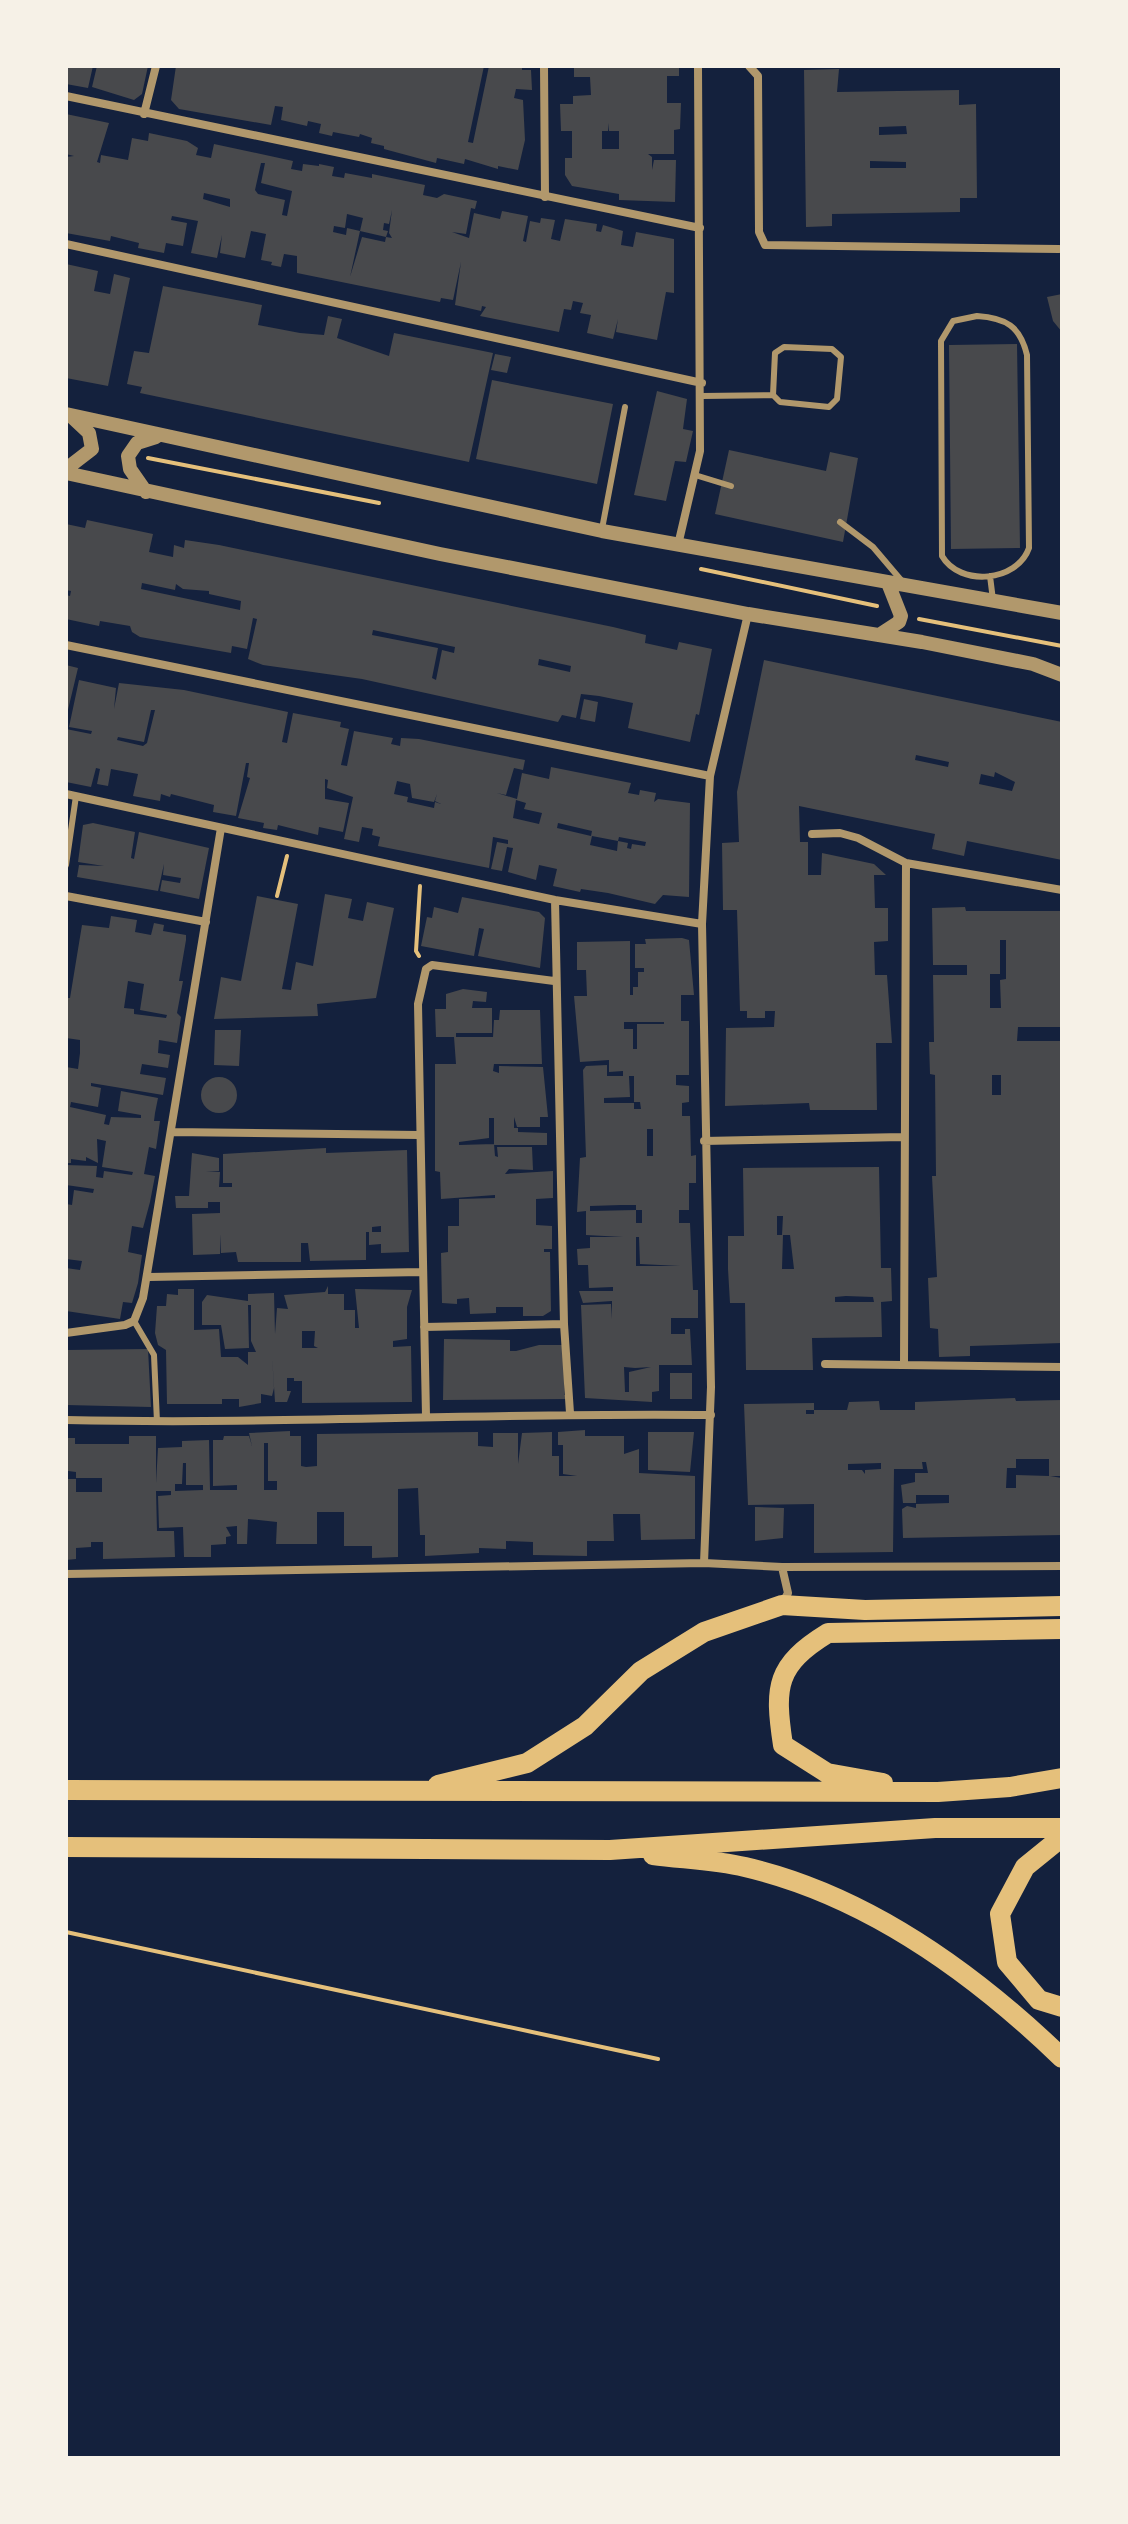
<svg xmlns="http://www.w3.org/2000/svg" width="1128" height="2524" viewBox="0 0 1128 2524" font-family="Montserrat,sans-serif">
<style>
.building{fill:#48494c;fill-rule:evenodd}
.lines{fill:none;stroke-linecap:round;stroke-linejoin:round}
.path{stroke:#e5c07b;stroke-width:4}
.service{stroke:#b1986c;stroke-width:6}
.minor{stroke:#b1986c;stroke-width:8}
.tertiary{stroke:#b1986c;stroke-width:14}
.primary{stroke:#e5c07b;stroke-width:20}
</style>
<rect width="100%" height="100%" fill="#14213d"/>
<path class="building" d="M66,66H93L88,88L66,84Z
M97,66H148L142,94L134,100L92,87Z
M176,66H484L468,142L473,143L489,66H522V70H531L532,90L516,89L514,98L523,100L525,140L518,170L498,166V169L465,159L464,164L437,158L436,163L384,149V146L371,143L372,138L360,134L359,137L333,132L332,136L319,133L321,124L308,121L307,126L281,120L283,107L275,106L271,125L179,109L171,100Z
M574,66H679V76H667V103H681L680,129L674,130V154H648L652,157V170L654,160H676L675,202L619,200V194L572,186L565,175V158H572V131H561L560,104H573V96L591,95L590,77H574ZM608,123L609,131H619V149H602V131H608Z
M839,69L837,92L959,90V105L976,104L977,198H960V212L832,214V226L806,227L804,70ZM906,126L907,134L879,135V127ZM870,161L906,162V168H870Z
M66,114L109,123L97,162L100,163L101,155L128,160L132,138L148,141L149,133L187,141L198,148L196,155L211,158L214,144L293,161L291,169L302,171L303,164L319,166V164L334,167L332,176L344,178L345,173L372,178V174L425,185L423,195L437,198L444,194L477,201L475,209L471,208L466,234L452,232L469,238L474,213L500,219L502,211L528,216L523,241L526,242L530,221L540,223L541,218L555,220L551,239L560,241L565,219L597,224L596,231L601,232L603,225L623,231L621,245L633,247L636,232L674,239V293L666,292L657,340L616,332L618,319L613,339L587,333L591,315L580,313L583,303L573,301L571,310L564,309L559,332L480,316L486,307L482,306L481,311L455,305L461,262L453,300L441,298L440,302L297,273V256L284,254L281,267L271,265L272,262L261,260L266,234L251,231L245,258L220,253L222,235L217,258L191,253L198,221L172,216L171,220L187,223L183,246L166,243L164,253L138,248L139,243L111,236L110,241L66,233V157L74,156L66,154ZM261,163H265L261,183L292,191L287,216L282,215L285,200L258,194L255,190ZM204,193L230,199V207L203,199ZM392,210L389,233L392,238L386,237L385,242L362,237L350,277L360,231L386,237L388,231L383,230L384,223L389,224ZM347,214L363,218L360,231L347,228L346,235L333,232L334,226L345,228Z
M66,264L98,271L94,291L110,294L114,274L130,278L108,386L66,378Z
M163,286L262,305L258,325L300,333L324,335L328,316L342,319L337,338L389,356L394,333L493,353L469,462L140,393L142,387L127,384L134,351L149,353Z
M1062,294V332L1053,321L1047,297Z
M1017,344L1020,548L951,549L949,345Z
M495,354L511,357L507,373L491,370Z
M492,380L613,404L597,484L476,459Z
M657,391L687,399L683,429L693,431L686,462L675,461L666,501L634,495Z
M729,450L826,471L830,452L858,458L843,542L715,514Z
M87,520L153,534L149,552L173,557L174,545L184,548L185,540L219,545L613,627L646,635L645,643L677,650L679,642L712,649L699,715L696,714L690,742L628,728L633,703L599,696L581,694L576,718L562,715L558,722L362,679L263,665L248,659L257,619L253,618L247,649L232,646L231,653L140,637L132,632L130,626L100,621L99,626L66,619V595L70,596L71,591L66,590V524L85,528ZM142,583L175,590L176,584L183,589L209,591V594L241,601L240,610L141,589ZM373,630L455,647L454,653L442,650L436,680L432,678L438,648L372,635ZM539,659L571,666L570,672L538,665Z
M764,660L1062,722V860L967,841L964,856L932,849L935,834L799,806L800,842H808V875H821L822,853L874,864L886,875H874L875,908H888V941L874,942L875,975H887L892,1043H876L877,1110H810L809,1103L725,1106L726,1028L774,1027L775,1011H765V1018H747V1011H740L737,910H723L722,843L739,842L737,792ZM916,755L949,762L948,767L915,760ZM995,772L1015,782L1012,791L979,784L981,774L994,777Z
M66,665L78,668L67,714H66Z
M79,680L116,688L114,709L119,683L184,690L288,712L282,742L287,743L293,713L341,722L340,727L349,729L341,765L347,766L354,731L393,738L391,744L400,746L401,738L419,739L525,760L523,770L514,768L506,795L497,793L517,799L522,773L549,779L551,767L631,783L628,793L639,795L640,790L656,793L654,802L658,799L690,803L689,897L663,895L655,904L608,893L581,889L580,892L553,886L557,869L539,865L536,880L508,872L513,848L507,847L502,871L491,869L497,842L508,844V840L493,837L489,868L378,846L380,837L372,835L373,829L362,827L359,842L344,839L353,797L327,788L328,780L325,779V799L349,803L343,832L319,827L318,835L278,825L277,830L263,828L264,823L238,818L250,778L247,777L249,763H246L236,816L213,812L214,805L171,794L170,797L161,794L160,801L133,796L138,774L111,769L108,786L97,784L100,769L96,768L91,787L66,782V729L91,734L92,731L69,727ZM151,710H155L147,743L143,746L117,740L118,737L144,742ZM397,781L410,784L412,798L434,802L437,794L435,801L441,804L435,802L434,808L407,802L408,797L394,794ZM516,800L526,803L524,809L542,813L539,824L513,818ZM558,823L592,831L591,836L557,828ZM592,836L618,841L619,837L646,842L645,846L632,844L631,849L627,848L628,843L618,841L617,851L590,845Z
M584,699L598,702L595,722L580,719Z
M93,823L135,832L131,858L134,859L139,832L209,848L199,899L160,891L162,880L180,883L181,878L163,875L164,864L158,891L77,877L79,865L104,866L78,862L83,825Z
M325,894L352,899L348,918L363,921L367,902L394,908L376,998L317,1004L318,1016L214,1019L221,977L241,981L257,896L298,904L282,989L291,990L296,962L313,966Z
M462,897L539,912L545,918L540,968L478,956L484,929L479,928L474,956L421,946L427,917L432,918L434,907L458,913Z
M965,907L966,911H1062V1027H1018L1017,1041H1062V1343L970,1346V1356L939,1357L938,1329L930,1328L928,1278L937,1277L932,1176H936L935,1075L930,1074L929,1042H934L933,975H967V965H933L932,908ZM1000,940H1006V979L1000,980L1001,1008H990V974H1000ZM992,1075H1001V1095H992Z
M111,916L137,920L135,932L151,935L154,923L164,925L163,931L186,935V940L179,981H183L177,1013L181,1017L177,1043L159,1040L158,1053L170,1055L168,1068L142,1064L140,1074L166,1078L163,1095L91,1083V1086L101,1088L98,1107L71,1102L70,1107L106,1115L104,1124L109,1125L111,1117L141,1118V1115L118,1111L121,1091L158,1098L155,1113L154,1121H160L156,1149L149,1147L144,1174L155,1176L150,1202L143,1228L132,1226L128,1252L142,1255L138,1283L132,1303L123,1302L120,1319L66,1311V1268L80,1270L82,1261L66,1259V1204L72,1205L74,1190L93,1193L94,1189L66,1185V1165L97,1166L96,1177L103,1178L104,1171L132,1175L133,1172L102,1167L106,1141L97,1139L98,1163L86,1157V1161L71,1159V1163H66V1067L78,1069L80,1053V1040L66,1038L67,998H70L82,925L109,928ZM128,981L144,984L140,1010L167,1015L166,1018L134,1014V1009L124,1008Z
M682,938L689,940L694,995H681V1021H689V1075H676V1085L689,1086V1102L682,1103V1116H690L691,1156L696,1155V1183H689V1210H679V1223H690L693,1290H698V1318H671V1334H685V1329H690L692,1365H659V1391L652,1392V1402L585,1398L581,1305L611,1304L612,1319V1301L583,1303L579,1291H613V1287L589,1288L588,1265H578L577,1249L590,1248V1237H623L586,1235V1211L577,1212L580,1158L586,1157L583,1070L586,1066L607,1065V1076H623V1071L609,1072V1060L580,1062L574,996H587L586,970H577V942L630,941V995H633V987H638V972H644V968H635V944H646L645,939ZM624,1022H664V1024H637V1049H633V1029H624ZM629,1076H634V1102H640L641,1109H634V1103H604V1098L630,1097ZM647,1129H653V1156H647ZM621,1205H636V1210H642V1223H636V1210L590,1211V1206ZM636,1237H639L640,1264L680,1266H636ZM624,1367L635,1368L651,1367L629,1372V1392H625Z
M463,989L487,992L486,1002L473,1001L472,1008H492V1033H456V1037H493L494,1020H499L500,1010H540L542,1064H494L493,1071L499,1073V1066L543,1067L548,1117H540V1127H517L514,1117V1128H518V1132L547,1133V1145H494V1118H489V1138L459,1142V1145L494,1144L495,1156L498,1157L497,1147H532L533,1170L509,1169L505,1174L553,1171V1198L536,1199V1225L552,1226V1249H544V1252H550L551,1311L543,1316H523V1307H496V1313L470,1314L469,1298L457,1299V1304L442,1303L441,1253L448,1252V1226H459V1199L495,1198V1195L441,1199L440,1172L435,1171V1064H456L454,1037H436L435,1009H446V994Z
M215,1030H241L239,1066L214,1065Z
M201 1095a18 18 0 1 1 36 0a18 18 0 1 1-36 0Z
M326,1148V1153L407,1150L409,1252L381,1253V1244L369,1245V1232H381V1226L372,1227V1232H366V1260L310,1261L308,1243H301V1262H238L236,1252L221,1253V1234L220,1254L193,1255L192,1214L220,1213V1202H208V1208H176L175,1196H189L192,1153L219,1158V1171H206L220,1172L219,1187H232V1183H223V1154Z
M879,1167L881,1268H891L892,1301L881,1302L882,1337L812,1338L813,1370H746L745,1303H730L728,1269V1236H744L743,1168ZM777,1216H783L782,1235H790L794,1269H782L783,1235H777ZM846,1296L873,1297L874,1302H835V1297Z
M328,1286V1294H344V1310H355V1328H359L355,1289L412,1290L407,1307V1339L393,1341V1347L411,1346L412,1402L302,1403V1381H294V1378H287V1391H291L287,1402H275L272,1355L274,1388L272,1396L261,1394V1403L239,1407V1399H222V1404H167L166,1350L158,1345L155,1333L157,1306H166L167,1294L178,1295V1289H194V1330L219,1329L221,1357H238L248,1365V1352H256L251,1341V1305H248L249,1348L225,1349L221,1325H202V1302L207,1295L248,1301V1294L274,1293L275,1334L277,1308L288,1309L284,1295L325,1292ZM302,1331H315L314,1346L318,1348H302Z
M444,1339L510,1340V1351H516L539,1345H564V1395H569V1399L443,1400Z
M148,1349L151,1407L66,1405V1350Z
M670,1373H692V1399H670Z
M1015,1398L1016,1401L1062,1400V1476H1050L1062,1478V1535L903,1538L902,1509L907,1506L916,1508V1504L949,1503V1495H916V1503H903L901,1485L915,1482V1473H928L926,1462H922L923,1469H894L893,1552L814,1553V1504L748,1505L744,1404L814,1403V1410H806V1414H814V1410H847L849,1402L879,1401L880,1410H915V1402ZM1016,1459H1049V1476L1016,1475V1488H1006L1007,1468H1016ZM881,1463V1469L865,1470V1474L862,1470H848V1464Z
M585,1430V1436H624V1454L639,1449V1473L695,1476V1539L641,1540L640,1514H613L614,1541H587V1556L533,1555V1542L506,1541V1549L479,1548V1553L425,1556V1535H420L418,1488L398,1489V1557L372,1558V1546H344V1512H317V1544H276L277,1522L248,1519L247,1544H237V1526L226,1527L231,1536L226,1537V1544L211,1545V1557H184L183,1527L159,1528L158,1496L171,1495V1491H156L157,1531H174L175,1557L103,1559V1542H91V1547L76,1548V1559L66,1560V1479H76V1492H102V1478H76V1472L68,1471L66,1438H75V1444H129V1436H156V1483L158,1448L182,1447V1441L209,1440L210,1490H237V1485L213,1486V1440H223L224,1436H249L252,1446L249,1433L290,1431V1436H301V1466L306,1467L317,1466V1434L478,1432V1446L493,1447V1433H518V1464L522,1433L552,1432V1456H559V1476H577L563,1474V1445H558V1432ZM264,1443H268V1481H277V1490H264ZM183,1463H186V1485H203V1490L175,1491V1484H182Z
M648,1432H694L690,1472L648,1470Z
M755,1507L784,1508L783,1538L755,1541Z"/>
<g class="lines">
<path class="path" d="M148,458L379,503
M701,569L877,606
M919,619L1062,646
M277,896L287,856
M419,956L416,951L420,886
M66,1932L658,2059"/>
<path class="service" d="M977,316C1006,318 1020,326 1027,355L1029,548C1017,582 960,587 942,556L941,341L953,321Z
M702,396L773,395L780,402L829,407L837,399L841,357L832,349L784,347L775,353L773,395
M695,475L731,486
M840,522L873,547L901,580
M602,529L625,407
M990,576L993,600
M66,865L76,796
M134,1321L154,1355L157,1422"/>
<path class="minor" d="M544,66L545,197
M749,66L758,76L759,232L765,245L1059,249
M66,96L700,228
M144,114L156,66
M66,244L702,383
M678,545L700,451L698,66
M66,645L710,776
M66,794L555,900L702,924
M812,834L840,833L858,838L906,863L1062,890
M66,896L206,922
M555,900L564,1324L570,1413
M171,1132L419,1135
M704,1141L903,1137
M149,1277L422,1272
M424,1327L564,1324
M66,1333L125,1325L134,1321L143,1298L221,828
M825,1364L1062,1367
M904,1365L906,863
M426,1416L418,1004L426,969L432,965L554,981
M66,1420C281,1425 496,1412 711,1415
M704,1563L711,1387L702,924L710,776L748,614
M782,1567L788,1593L782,1604
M66,1574L704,1563L782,1567L1062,1566"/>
<path class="tertiary" d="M66,414L602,531L1062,613
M66,469L92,449L89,433L73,418
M66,473L440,554L748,614L922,642L1033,664L1062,675
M146,492L130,469L128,456L137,443L156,437
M879,635L899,622L901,616L888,583"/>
<path class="primary" d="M883,1783L827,1773L783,1745C774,1686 776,1665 828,1633L1062,1629
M438,1785L527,1763L585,1726L641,1671L704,1632L782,1605L865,1610L1062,1606
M66,1790L938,1792L1010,1787L1062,1778
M1062,1837L1025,1867L1000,1914L1007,1962L1039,2000L1062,2007
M66,1847L610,1850L935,1828H1062
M653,1855C683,1859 715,1860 745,1867C866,1895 973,1972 1062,2058"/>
</g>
<rect width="1128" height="2524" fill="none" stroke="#f6f1e7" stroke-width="136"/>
</svg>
